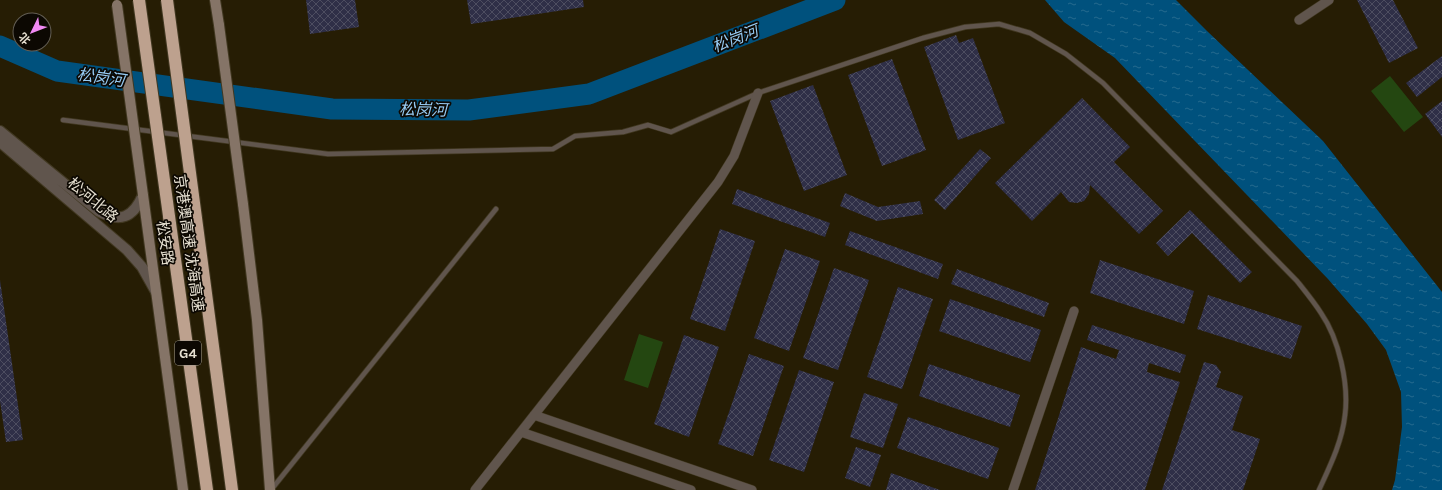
<svg xmlns="http://www.w3.org/2000/svg" width="1442" height="490" viewBox="0 0 1442 490" font-family="Karla,'Noto Sans SC',sans-serif">
<style>
.pitch{fill:#244711}
.water{fill:url(#water-ripples)}
.lines{fill:none;stroke-linecap:round;stroke-linejoin:round}
.river{stroke:#00517d;stroke-width:21}
.building{fill:url(#building-cross-hatch)}
.service-casing{stroke:#413821;stroke-width:6}
.minor-casing{stroke:#413821;stroke-width:10}
.tertiary-casing{stroke:#413821;stroke-width:12}
.secondary-casing{stroke:#413821;stroke-width:12}
.motorway-casing{stroke:#413821;stroke-width:14}
.service{stroke:#60554d;stroke-width:4.5}
.minor{stroke:#60554d;stroke-width:9}
.tertiary{stroke:#60554d;stroke-width:10}
.secondary{stroke:#857467;stroke-width:10}
.motorway{stroke:#bda18e;stroke-width:12}
.secondary-bridge-casing{stroke:#413821;stroke-width:12;stroke-linecap:butt}
.motorway-bridge-casing{stroke:#413821;stroke-width:14;stroke-linecap:butt}
.secondary-bridge{stroke:#857467;stroke-width:10}
.motorway-bridge{stroke:#bda18e;stroke-width:12}
.labels{text-anchor:middle;stroke-width:3.5;stroke-linejoin:round;paint-order:stroke}
.shield{fill:#0c0802;stroke:#a49e92;stroke-width:1}
.shield-label{font-size:14px;font-weight:bold;fill:#e5dfd0}
.street-label{font-size:15px;fill:#e5dfd0;stroke:#0c0802}
.water-label{font-size:16px;font-style:italic;fill:#96caf2;stroke:#0c0802}
</style>
<defs>
<pattern id="water-ripples" width="26" height="14" patternUnits="userSpaceOnUse"><rect width="26" height="14" fill="#00517d"/><path d="M2 4q2-2 4 0t4 0M15 11q2-2 4 0t4 0" fill="none" stroke="#256a8e"/></pattern>
<pattern id="building-cross-hatch" width="8" height="8" patternUnits="userSpaceOnUse"><rect width="8" height="8" fill="#2f2f47"/><path d="M0 0l8 8M0 8l8-8" fill="none" stroke="#4d4d60"/></pattern>
</defs>
<rect width="100%" height="100%" fill="#261d04"/>
<path class="pitch" d="M1390,76L1423,117L1404,132L1371,91Z
M639,334L663,342L648,388L624,380Z"/>
<path class="water" d="M1045,0H1176L1207,31L1323,141L1442,292V490H1392L1395,480L1402,427L1401,392L1386,350L1367,324L1328,279L1115,58L1064,22Z"/>
<g class="lines">
<path class="river" d="M0,46L57,71L332,109L469,110L589,94L835,0"/>
</g>
<path class="building" d="M306,0H355L359,27L310,34Z
M467,0H583L584,7L471,24Z
M1357,0H1393L1418,48L1389,63Z
M956,35L959,43L973,38L1005,123L958,140L924,47Z
M1442,56V77L1417,97L1406,83Z
M892,59L926,150L882,166L848,75Z
M813,85L847,175L804,191L770,101Z
M1082,98L1130,147L1114,162L1163,211L1139,234L1090,185L1089,194L1084,201L1077,203L1069,202L1061,192L1032,221L995,183Z
M1442,101V137L1425,114Z
M980,149L991,158L945,210L934,200Z
M737,189L830,223L825,237L732,204Z
M845,193L878,207L920,201L923,214L877,221L840,206Z
M1190,210L1252,272L1240,283L1192,233L1168,256L1156,243Z
M720,229L755,241L725,331L690,319Z
M850,231L943,264L938,279L845,245Z
M785,249L820,261L789,351L754,338Z
M1100,260L1194,291L1184,324L1090,293Z
M834,268L869,280L838,370L803,358Z
M957,269L1049,303L1044,317L951,284Z
M0,280L23,440L6,442L0,401Z
M898,287L933,299L902,389L867,377Z
M1208,295L1302,326L1291,359L1197,329Z
M950,299L1041,330L1030,362L939,331Z
M1092,325L1186,355L1180,373L1149,363L1147,372L1180,382L1145,490H1035L1081,347L1116,359L1119,350L1087,340Z
M684,335L719,347L689,437L654,424Z
M749,354L784,366L753,456L718,444Z
M1204,362L1216,365L1221,372L1216,387L1243,396L1232,430L1260,439L1243,490H1162Z
M929,364L1020,395L1010,427L919,396Z
M799,370L834,382L804,472L769,460Z
M864,393L898,404L883,448L850,437Z
M908,417L999,448L988,479L897,448Z
M856,447L881,455L870,487L845,478Z
M891,473L940,490H886Z"/>
<g class="lines">
<g class="service-casing">
<path id="service" d="M63,120L328,154L553,149L575,136L623,132L648,125L671,132L758,93L923,38L965,27L999,24L1030,33L1066,54L1103,83L1297,281C1305,291 1314,302 1321,313C1339,339 1349,384 1345,415C1342,442 1330,466 1319,490
M271,490L496,209"/>
</g>
<g class="minor-casing">
<path id="minor" d="M1299,20L1329,0
M534,415L752,490
M521,432L691,490
M475,490L718,182L734,156L758,93
M1013,490L1074,311"/>
</g>
<g class="tertiary-casing">
<path id="tertiary" d="M0,131L98,211C120,223 133,218 143,195
M0,142L127,250L142,267L156,292"/>
</g>
<g class="secondary-casing">
<path id="secondary" d="M215,0L219,25
M143,195L183,490
M243,204L257,320L270,490"/>
</g>
<g class="motorway-casing">
<path id="motorway" d="M169,216L207,490
M196,218L232,490"/>
</g>
<use href="#service" class="service"/>
<use href="#minor" class="minor"/>
<use href="#tertiary" class="tertiary"/>
<use href="#secondary" class="secondary"/>
<use href="#motorway" class="motorway"/>
<g class="secondary-bridge-casing">
<path id="secondary-bridge" d="M117,5L143,195
M219,25L243,204"/>
</g>
<g class="motorway-bridge-casing">
<path id="motorway-bridge" d="M139,0L169,216
M167,0L196,218"/>
</g>
<use href="#secondary-bridge" class="secondary-bridge"/>
<use href="#motorway-bridge" class="motorway-bridge"/>
</g>
<g class="labels">
<rect class="shield" x="175" y="341" width="26" height="24" rx="3"/>
<g class="shield-label">
<text x="188" y="358">G4</text>
</g>
<g class="street-label">
<text transform="translate(93 200) rotate(40)" y="5">松河北路</text>
<text transform="translate(165 243) rotate(82)" y="5">松安路</text>
<text transform="translate(189 243) rotate(82)" y="5">京港澳高速 沈海高速</text>
</g>
<g class="water-label">
<text transform="translate(735 38) rotate(-21)" y="6">松岗河</text>
<text transform="translate(101 77) rotate(8)" y="6">松岗河</text>
<text transform="translate(423 109) rotate(1)" y="6">松岗河</text>
</g>
</g>
<g transform="translate(32 32) rotate(227)"><circle r="19" fill="#0c0802" stroke="#635e54"/>
<path d="M0-3L7 15L0 10L-7 15Z" fill="#f18af4"/>
<text y="-6" font-size="11" font-weight="bold" text-anchor="middle" fill="#e5dfd0">北</text>
</g>
</svg>
